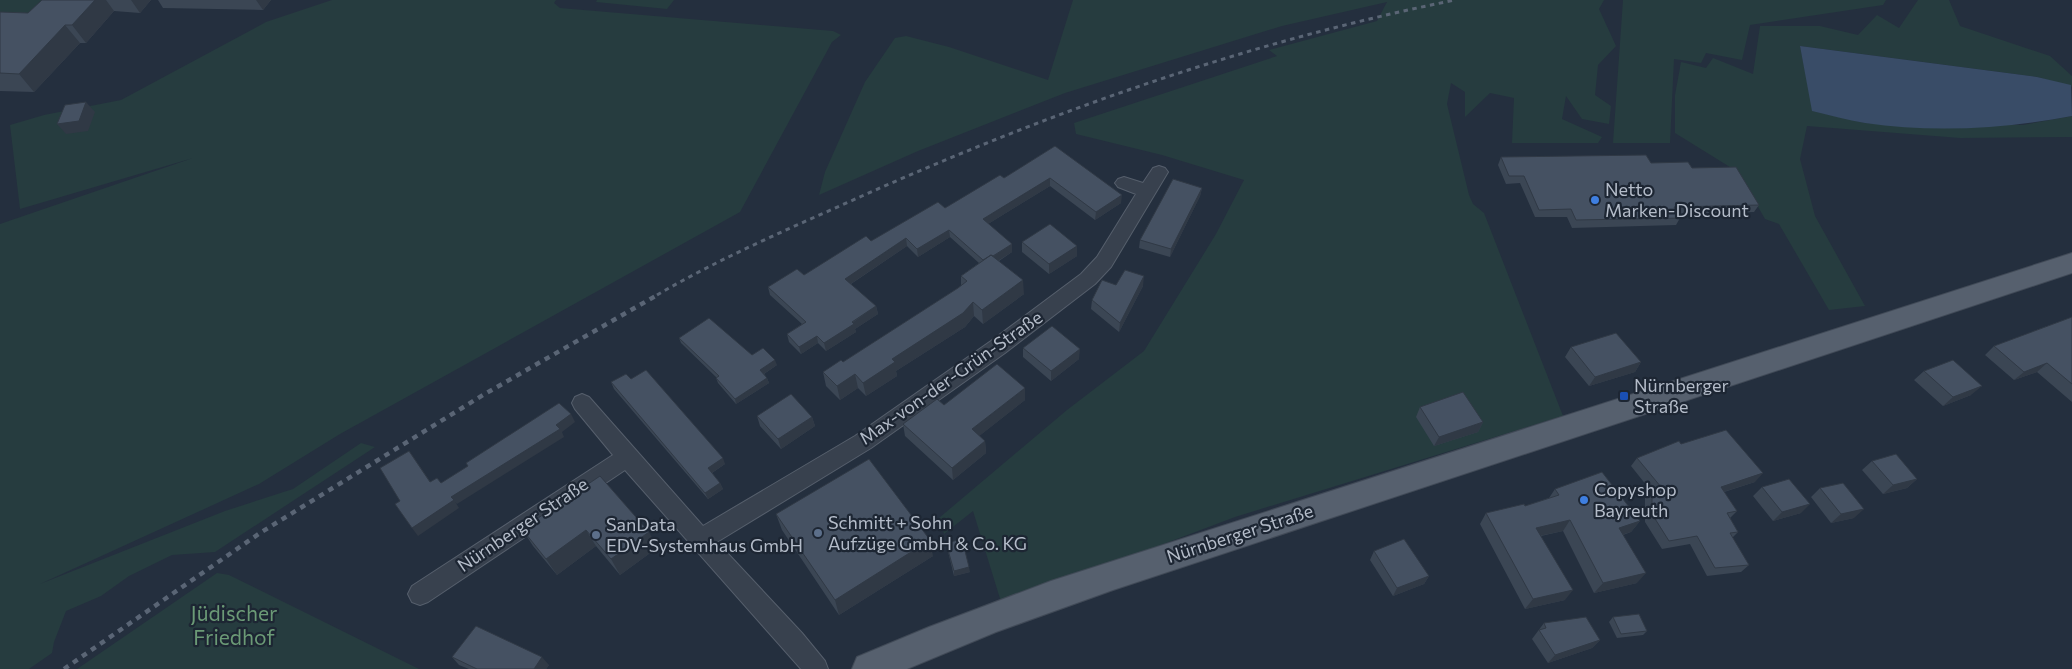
<svg xmlns="http://www.w3.org/2000/svg" width="2072" height="669" viewBox="0 0 2072 669" font-family="Commissioner,sans-serif">
<style>
.green{fill:#263c3f}
.water{fill:#394c67}
.lines{fill:none;stroke-linecap:round;stroke-linejoin:round}
.minor-casing{stroke:#565f6c;stroke-width:2}
.primary-casing{stroke:#414a57;stroke-width:2}
.minor{fill:#38414e;fill-rule:evenodd}
.primary{fill:#56606e;fill-rule:evenodd}
.rail-far1{stroke:#5a6575;stroke-width:3;stroke-dasharray:4.5 4.5;stroke-linecap:butt}
.rail{stroke:#5a6575;stroke-width:4.5;stroke-dasharray:5.5 5.5;stroke-linecap:butt}
.wall{fill:#3b4654}
.shaded-wall{fill:#303945}
.building{fill:#455162;stroke:#303945}
.shop-dot{fill:#3f7fe0;stroke:#1d2633;stroke-width:2}
.transit-dot{fill:#1a4fb4;stroke:#1d2633;stroke-width:2}
.service-dot{fill:#5c6f8a;stroke:#1d2633;stroke-width:2}
.labels{text-anchor:middle;stroke-width:4.5;stroke-linejoin:round;paint-order:stroke}
.poi-label{font-size:18px;fill:#b4bcc9;stroke:#1d2633;text-anchor:start}
.street-label{font-size:18px;fill:#b4bcc9;stroke:#1d2633}
.near-park-label{font-size:21px;fill:#6b9a76;stroke:#1d2633}
</style>
<rect width="100%" height="100%" fill="#242f3e"/>
<path class="green" d="M0,0H44L26,18L0,17Z
M332,0H556L554,3L560,8L833,31L841,35L832,42L740,212L340,434L259,484L40,584L225,511L293,489L361,443L375,447L215,552L172,555L129,576L101,596L66,611L54,642L52,653L29,669H0V224L193,158L20,209L10,125L44,115L121,100L266,22Z
M597,0H674L667,9L596,2Z
M1073,0H1604L1599,9L1616,46L1598,65L1595,95L1611,106L1609,124L1582,119L1566,96L1562,119L1602,137L1598,143H1512L1514,98L1490,93L1465,117V92L1451,83L1447,104L1469,195L1473,204L1484,213L1563,416L1235,517L1002,605L973,511L944,534L939,518L1067,410L1144,351L1216,234L1244,180L1162,155L1076,134L1074,123L1277,56L1269,50L1377,21L1387,2L1282,26L1065,93L918,151L819,195L825,172L865,82L895,38L906,36L949,47L1048,80Z
M1623,0H1886L1883,5L1750,25L1742,60L1706,53L1701,63L1674,59L1670,143H1613Z
M1918,0H1949L1960,26L2050,56L2072,76V87L2037,77L1800,46L1813,111L1865,123L2023,125L2072,116V137L1960,138L1807,126L1800,159L1815,216L1865,306L1829,310L1779,224L1765,219L1738,172L1675,133V95L1681,62L1706,68L1713,58L1753,74L1760,26H1820L1858,35L1877,15L1899,28Z
M217,573L229,575L419,669H77Z"/>
<path class="water" d="M1800,46L2037,77L2071,85L2072,116C2005,129 1933,133 1865,123C1847,120 1830,115 1812,111Z"/>
<g class="lines">
<g class="minor-casing">
<path id="minor" d="M1159,166L1165,168L1168,172L1111,267L1095,284L1005,353L871,448L717,542L802,633L825,661L828,669H801L625,470L428,602L420,605L412,602L408,594L412,586L613,455L575,409L572,403L575,397L582,394L589,397L703,526L855,436L991,341L1081,274L1097,257L1136,194L1118,187L1115,183L1118,179L1124,177L1143,183L1153,168Z"/>
</g>
<g class="primary-casing">
<path id="primary" d="M2072,253V273L1113,590L996,632L907,669H852L857,657L929,627L1051,581Z"/>
</g>
<use href="#minor" class="minor"/>
<use href="#primary" class="primary"/>
<path class="rail-far1" d="M657,295C722,257 793,227 862,196C1055,110 1248,42 1455,0"/>
<path class="rail" d="M64,669L260,533L483,395L659,294"/>
</g>
<path class="wall" d="M42,0H151L140,13L114,11L86,43H80L34,92L0,91V12L28,13Z
M158,0H271L263,10L163,8Z
M1055,146L1121,203L1095,220L1050,186L988,224L1012,244V252L999,261L1024,294L983,324L974,316L965,327L896,371L897,376L866,396L858,388L840,400L826,386L823,372L843,362L958,288L961,286V276L979,263L950,237L918,257L907,246L851,284L876,306L878,314L855,329L856,332L826,351L818,343L801,354L789,342L787,334L802,324L770,295L768,287L804,275L871,241L945,208L1004,178Z
M1501,157L1651,163L1692,168L1759,205L1754,212L1678,214L1680,218L1676,225L1572,228L1567,217H1535L1520,183L1506,184L1498,165Z
M1202,188L1200,196L1170,257L1139,248L1140,240Z
M1022,242L1077,256L1049,274L1022,252Z
M1116,285L1143,286L1119,332L1091,309L1092,300Z
M2072,317V402L2037,372L2014,380L1985,355L1994,346Z
M679,338L752,355L777,365L764,374L767,378L769,383L736,404L718,383L716,378H717L681,343Z
M1571,347L1641,362L1635,372L1589,386L1565,357Z
M1023,348L1079,359L1051,381L1023,357Z
M1924,371L1971,395L1943,406L1914,380Z
M631,379L725,464L712,473L720,483L723,489L708,499L614,389L611,382Z
M1025,388V400L979,436L985,441L986,453L953,480L905,436L903,424L944,405Z
M1420,407L1483,422L1478,432L1434,446L1416,417Z
M757,416L812,417L815,426L781,449L760,426Z
M1681,444L1755,482L1724,492L1737,511L1730,518L1738,532L1732,538L1749,565L1741,572L1707,576L1690,544L1662,549L1645,522V498L1651,491L1631,466L1637,458Z
M1872,461L1917,479L1907,488L1883,494L1862,470Z
M600,476L657,548L620,575L596,546L557,575L533,546L522,529Z
M1762,487L1801,513L1773,521L1753,496Z
M1820,488L1854,518L1831,523L1811,497Z
M1555,489L1640,521L1631,532L1623,535L1637,583L1594,593L1563,531L1541,536L1565,600L1525,609L1480,524L1486,513L1525,506L1549,498Z
M776,514L933,556L839,615L782,530Z
M946,543L970,572L954,576Z
M1374,551L1429,576L1424,584L1393,596L1370,560Z
M1613,617L1647,631L1643,635L1617,638L1609,622Z
M1544,623L1600,640L1592,648L1548,663L1532,639Z
M452,657L549,665L546,669H469L459,665Z"/>
<path class="shaded-wall" d="M95,0H106L114,11L86,43L72,25Z
M131,0H151L140,13Z
M256,0H271L263,10Z
M65,25L80,43L34,92L19,74Z
M86,102L95,112L88,131L66,134L57,124Z
M1050,178V186L983,227V219Z
M1202,188L1200,196L1170,257L1171,249Z
M1122,195L1121,203L1095,220L1096,212Z
M949,230L950,237L918,257L917,249Z
M906,238L907,246L846,287L845,279Z
M1012,244V252L985,269V262Z
M1077,246V256L1049,274V264Z
M1144,276L1143,286L1119,332L1120,323Z
M1023,280L1024,294L983,324L982,310Z
M973,302L974,316L965,327L896,371L897,376L866,396L863,383L892,359Z
M876,306L878,314L855,329L856,332L826,351L824,343Z
M817,336L818,343L801,354L799,347Z
M1080,349L1079,359L1051,381V371Z
M775,360L777,365L762,375L760,370Z
M1641,362L1635,372L1589,386L1595,377Z
M2047,363L2037,372L2014,380L2024,372Z
M855,374L858,388L840,400L837,386Z
M767,378L769,383L736,404L735,399Z
M1982,386L1971,395L1943,406L1953,397Z
M1025,388V400L973,441L972,429Z
M571,414L575,422L562,432L564,437L457,504L451,497Z
M812,417L815,426L781,449L778,439Z
M1483,422L1478,432L1434,446L1439,437Z
M985,441L986,453L953,480L952,468Z
M409,451L415,459L436,490L430,482Z
M723,458L725,464L710,474L708,468Z
M1763,473L1755,482L1713,495L1721,487Z
M1917,479L1907,488L1883,494L1893,485Z
M720,483L723,489L708,499L705,493Z
M454,500L459,508L418,536L412,528Z
M1810,504L1801,513L1773,521L1782,512Z
M1864,509L1854,518L1831,523L1841,514Z
M1570,520L1563,531L1529,538L1536,528Z
M1640,521L1631,532L1611,538L1619,528Z
M586,530L596,546L557,575L546,559Z
M649,532L657,548L620,575L611,559Z
M930,540L933,556L839,615L835,600Z
M969,567L970,572L954,576V571Z
M1646,573L1637,583L1594,593L1603,583Z
M1429,576L1424,584L1393,596L1397,588Z
M1573,590L1565,600L1525,609L1533,599Z
M1600,640L1592,648L1548,663L1555,655Z
M542,657L549,665L546,669H534Z"/>
<path class="building" d="M42,0H95L72,25H65L19,74L0,73V12L28,13Z
M86,102L79,121L57,124L65,105Z
M1055,146L1122,195L1096,212L1050,178L983,219L1012,244L993,256L991,255L983,260L949,230L917,249L906,238L845,279L876,306L852,322L854,324L824,343L817,336L799,347L787,334L806,322L768,287L797,269L804,275L866,236L871,241L938,202L945,208L1000,175L1004,178Z
M1646,155L1651,163L1688,162L1692,168L1736,167L1759,205L1674,207L1680,218L1576,220L1571,209L1539,210L1524,176H1509L1501,157Z
M1173,179L1202,188L1171,249L1140,240Z
M1050,224L1077,246L1049,264L1022,242Z
M991,255L1023,280L982,310L973,302L963,313L892,359L895,362L863,383L855,374L837,386L823,372L841,360L843,362L958,288L967,281L961,276Z
M1125,270L1144,276L1120,323L1092,300L1102,280L1116,285Z
M2072,317V384L2047,363L2024,372L1994,346Z
M709,318L752,355L763,348L775,360L760,370L767,378L735,399L716,378L719,376L679,338Z
M1052,326L1080,349L1051,371L1023,348Z
M1616,333L1641,362L1595,377L1571,347Z
M1953,360L1982,386L1953,397L1924,371Z
M997,364L1025,388L972,429L985,441L952,468L903,424L937,399L944,405Z
M646,370L723,458L708,468L720,483L705,493L611,382L626,374L631,379Z
M1463,392L1483,422L1439,437L1420,407Z
M791,394L812,417L778,439L757,416Z
M559,403L571,414L556,425L560,429L451,497L454,500L412,528L395,504L400,501L380,468L409,451L430,482L437,478L441,483L468,466L466,463Z
M1726,430L1763,473L1721,487L1737,511L1727,513L1738,532L1730,533L1749,565L1715,568L1697,536L1669,541L1652,514V490L1661,487L1637,458L1679,441L1681,444Z
M1896,454L1917,479L1893,485L1872,461Z
M869,459L930,540L835,600L776,514Z
M1602,472L1640,521L1619,528L1646,573L1603,583L1570,520L1536,528L1573,590L1533,599L1486,513L1524,504L1525,506L1559,495L1555,489Z
M600,476L649,532L611,559L586,530L546,559L522,529Z
M1789,479L1810,504L1782,512L1762,487Z
M1843,483L1864,509L1841,514L1820,488Z
M962,539L969,567L954,571L946,543Z
M1404,539L1429,576L1397,588L1374,551Z
M1639,614L1647,631L1621,634L1613,617Z
M1586,617L1600,640L1555,655L1539,630L1546,628L1544,623Z
M476,626L542,657L534,669H477L452,657Z"/>
<g class="shop-dot">
<circle cx="1595" cy="200" r="5"/>
<circle cx="1584" cy="500" r="5"/>
</g>
<rect class="transit-dot" x="1619" y="391" width="10" height="10" rx="2.5"/>
<g class="service-dot">
<circle cx="818" cy="533" r="5"/>
<circle cx="596" cy="535" r="5"/>
</g>
<g class="labels">
<g class="poi-label">
<text x="1605" y="196">Netto<tspan x="1605" dy="21">Marken-Discount</tspan></text>
<text x="1634" y="392">Nürnberger<tspan x="1634" dy="21">Straße</tspan></text>
<text x="1594" y="496">Copyshop<tspan x="1594" dy="21">Bayreuth</tspan></text>
<text x="828" y="529">Schmitt + Sohn<tspan x="828" dy="21">Aufzüge GmbH &amp; Co. KG</tspan></text>
<text x="606" y="531">SanData<tspan x="606" dy="21">EDV-Systemhaus GmbH</tspan></text>
</g>
<g class="street-label">
<text transform="translate(951 378) rotate(-35)" y="6">Max-von-der-Grün-Straße</text>
<text transform="translate(523 525) rotate(-34)" y="6">Nürnberger Straße</text>
<text transform="translate(1240 534) rotate(-18)" y="6">Nürnberger Straße</text>
</g>
<g class="near-park-label">
<text x="234" y="621">Jüdischer<tspan x="234" dy="24">Friedhof</tspan></text>
</g>
</g>
</svg>
